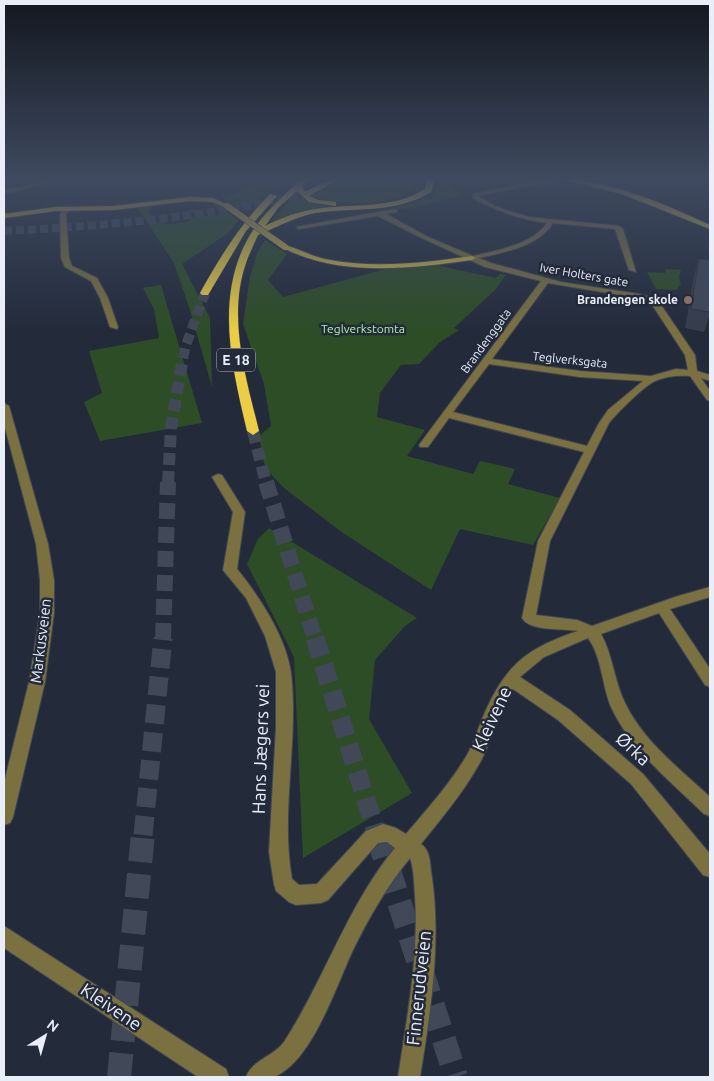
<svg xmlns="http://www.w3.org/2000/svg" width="714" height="1081" viewBox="0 0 714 1081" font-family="Ubuntu,sans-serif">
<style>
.green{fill:#2d4d27}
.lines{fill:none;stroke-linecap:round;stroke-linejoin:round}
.highway-tunnel-far5{stroke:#414858;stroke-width:8;stroke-dasharray:8 4;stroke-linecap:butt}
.highway-tunnel-far4{stroke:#414858;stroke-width:10;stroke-dasharray:10 5;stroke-linecap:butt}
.highway-tunnel-far3{stroke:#414858;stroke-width:12;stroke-dasharray:12 6;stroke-linecap:butt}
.highway-tunnel-far2{stroke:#414858;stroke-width:16;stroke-dasharray:16 8;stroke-linecap:butt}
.highway-tunnel-far1{stroke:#414858;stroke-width:19;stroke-dasharray:19 9;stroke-linecap:butt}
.highway-tunnel{stroke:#414858;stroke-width:24;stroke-dasharray:24 12;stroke-linecap:butt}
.minor-casing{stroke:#3f4656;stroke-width:2}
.major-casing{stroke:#3f4656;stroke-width:2}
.highway-casing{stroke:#3f4656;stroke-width:1}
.minor{fill:#7b703f;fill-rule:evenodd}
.major{fill:#cbb345;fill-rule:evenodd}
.highway{fill:#ebce44;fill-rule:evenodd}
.major-bridge-casing{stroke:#3f4656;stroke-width:7;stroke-linecap:butt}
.major-bridge{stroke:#cbb345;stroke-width:6}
.wall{fill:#363d4c}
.building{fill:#3f4758;stroke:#2c323e}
.education-dot{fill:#8d6e63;stroke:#232b3b;stroke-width:2}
.labels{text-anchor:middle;stroke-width:5;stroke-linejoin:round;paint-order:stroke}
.far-street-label{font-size:12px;fill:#e9eef9;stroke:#232b3b}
.far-poi-label{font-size:12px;font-weight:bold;fill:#e9eef9;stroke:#232b3b;text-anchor:end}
.far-park-label{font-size:12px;fill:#aff2a5;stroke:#232b3b}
.shield{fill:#232b3b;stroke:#aeb4c0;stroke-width:1}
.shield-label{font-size:14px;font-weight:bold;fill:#e9eef9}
.street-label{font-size:15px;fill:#e9eef9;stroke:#232b3b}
.near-street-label{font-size:18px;fill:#e9eef9;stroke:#232b3b}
</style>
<rect width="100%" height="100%" fill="#232b3b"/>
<path class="green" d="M270,179H282L251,205L236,208L223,199Z
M345,179H411L413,185C401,208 330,206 310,196Z
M439,183L449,184L461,194C448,199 402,213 390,208L433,197L441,188L438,184Z
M294,196L315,204L336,207L299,212L271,222Z
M215,204L239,220L227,234L182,264L210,318L212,387L189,307L174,263L137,207L149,206L152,208L153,209L148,210L155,223L164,222L167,225L190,221L189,218L196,217L190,210L196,209L202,217L222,214L215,206Z
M265,240L287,254L268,280L283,297L393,267L440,266L496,278L500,274L506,275L495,290L454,328L459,330L439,343L419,364L401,365L380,393L377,417L425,430L407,456L473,474L480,461L515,469L508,484L560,498L533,545L460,529L431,590L343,533L284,488L265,468L259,436L271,426L264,384L243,324L250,277L258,251Z
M666,269L681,270L679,277L681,284L676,290L656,289L647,272L665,273Z
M161,285L202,423L100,441L84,402L102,393L89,351L159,338L154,309L143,288Z
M269,528L417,618L405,626L375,660L369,719L412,793L303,858L294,657L247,564L258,539Z"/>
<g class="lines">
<path class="highway-tunnel-far5" d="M4,231C106,226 207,217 307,194"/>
<path class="highway-tunnel-far4" d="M183,358L186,345L205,293"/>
<path class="highway-tunnel-far3" d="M253,431L266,483
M168,483L171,428L183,357"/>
<path class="highway-tunnel-far2" d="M266,482L315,639
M163,639L168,482"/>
<path class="highway-tunnel-far1" d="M315,638L377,835
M143,835L163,638"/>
<path class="highway-tunnel" d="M377,834L456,1077
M119,1077L143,834"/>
<g class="minor-casing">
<path id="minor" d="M44,179H51L46,184L4,194V190L42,182Z
M539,180L567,181L539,184L478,196L497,207L529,217L619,226L623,229L636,272L629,270L615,229L553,223C538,247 505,252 479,258L491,263L561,282L639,294L657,299L695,355L697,371L710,375V381L701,378L710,391V401L707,400L690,376C678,375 666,376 655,381C644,386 617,413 609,423L550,541L536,615L577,620L592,626L678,596L710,587V597L670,609L710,669V687L705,685L659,613L601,634C613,655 614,681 625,703C643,741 680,769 710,797V816L704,814C671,782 631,750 611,707C602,686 602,657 588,638L544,657L520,677L570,710L643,774L710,854V877L703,875L631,784L558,720L513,689C498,712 493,741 478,766C462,794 441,819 421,844C430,850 430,862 431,871C442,939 431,1010 420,1077H398C407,1017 419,957 415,896C414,883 414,869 410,858C387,886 368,919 352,952C336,987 312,1060 276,1076C269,1080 254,1077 246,1077C252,1060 274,1056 284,1042C325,979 347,906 395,848L387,842L378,843L328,900L321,903L296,905L289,902L276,891L274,884L269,852L276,727V672L265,636L246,598L223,570L233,512L212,477L218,474L222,475L245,512L237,569C259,596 286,637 291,673C299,741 280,811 292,879L299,885L317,884L366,831L383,824L396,828L406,834C427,809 450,784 467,755C475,741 479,725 486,710C507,663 530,647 578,631C564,628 530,632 522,618L538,541L584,452L449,418L428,447H420L419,445L541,281L485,267L424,239L378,216L299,229L296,227L395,209L397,210V212L386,214L428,237L473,256C497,250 532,245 547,223C520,220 497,211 473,198V194ZM548,283L638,298L651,303L685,355L688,370L676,369L651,376L580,371L492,359ZM489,364L580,377L643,381L608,410L599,423L587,446L453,412Z
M65,208L70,209L66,214L69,258L72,266L97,278L108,298L118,327L117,329L110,327L100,298L91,281L65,267L61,258L60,214Z
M4,403L9,406L48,544L54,580V613L45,682L13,817L10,823L4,825V783L29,682L40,613V580L36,544L4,424Z
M4,926L226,1069L229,1077H198L4,948Z"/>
</g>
<g class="major-casing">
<path id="major" d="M553,179C607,179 660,202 710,225V229L622,194L568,181Z
M190,197L213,198L230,206L227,208L212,202L190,201L114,210L56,211L4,218V214L56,207L114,206Z
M285,245C299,249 311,256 325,259C373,269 424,263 472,256L476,258L472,260C409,269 341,277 283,248V246Z"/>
</g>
<g class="highway-casing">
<path id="highway" d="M301,179H309L302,186L305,192L331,179H340L309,196L318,200L336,202V206L309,202L297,191L278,208L265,226C281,218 299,211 316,209C353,203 392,210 425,189L426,183L425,179H432L434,183L431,192C395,214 355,207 315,213C295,217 277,227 258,235C254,244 249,254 246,263C227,317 246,378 259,431L253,435L247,431C232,367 214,296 250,235C263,213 284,196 301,179Z
M270,194L277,196L246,231L208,295H202L200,293C220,257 241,223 270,194Z"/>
</g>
<use href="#minor" class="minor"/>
<use href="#major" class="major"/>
<use href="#highway" class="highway"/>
<g class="major-bridge-casing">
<path id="major-bridge" d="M227,206L285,247"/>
</g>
<use href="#major-bridge" class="major-bridge"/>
</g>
<path class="wall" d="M699,259L710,260V313L704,332L685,328L694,276Z"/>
<path class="building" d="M699,259L710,260V312L691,309Z"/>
<linearGradient id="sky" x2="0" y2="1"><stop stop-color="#131820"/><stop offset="0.54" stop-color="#3f4a60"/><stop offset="1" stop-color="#3f4a60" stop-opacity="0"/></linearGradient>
<rect width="714" height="331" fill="url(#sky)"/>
<circle class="education-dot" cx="688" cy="300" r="5"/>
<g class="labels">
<g class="far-street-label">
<text transform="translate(584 275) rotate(10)" y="4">Iver Holters gate</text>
<text transform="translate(486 341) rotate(-54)" y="4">Brandenggata</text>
<text transform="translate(570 360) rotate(6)" y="4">Teglverksgata</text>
</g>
<g class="far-poi-label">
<text x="678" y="304">Brandengen skole</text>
</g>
<g class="far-park-label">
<text x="363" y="333">Teglverkstomta</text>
</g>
<rect class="shield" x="217" y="348.5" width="38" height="23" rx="4"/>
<g class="shield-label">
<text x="236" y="365">E 18</text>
</g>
<g class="street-label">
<text transform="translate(41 641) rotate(-83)" y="5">Markusveien</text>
</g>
<g class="near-street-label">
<text transform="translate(492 719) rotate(-65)" y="6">Kleivene</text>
<text transform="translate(261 749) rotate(-88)" y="6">Hans Jægers vei</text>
<text transform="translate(633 749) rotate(43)" y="6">Ørka</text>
<text transform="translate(419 988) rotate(-84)" y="6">Finnerudveien</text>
<text transform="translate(111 1007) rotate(34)" y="6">Kleivene</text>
</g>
</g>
<rect width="714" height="1081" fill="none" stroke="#e9eef9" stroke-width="10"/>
<g transform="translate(45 1036) rotate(37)" stroke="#232b3b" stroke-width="4" paint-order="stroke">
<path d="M0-4L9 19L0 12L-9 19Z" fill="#e9eef9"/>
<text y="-8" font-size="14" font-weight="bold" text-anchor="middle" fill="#e9eef9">N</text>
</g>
</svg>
